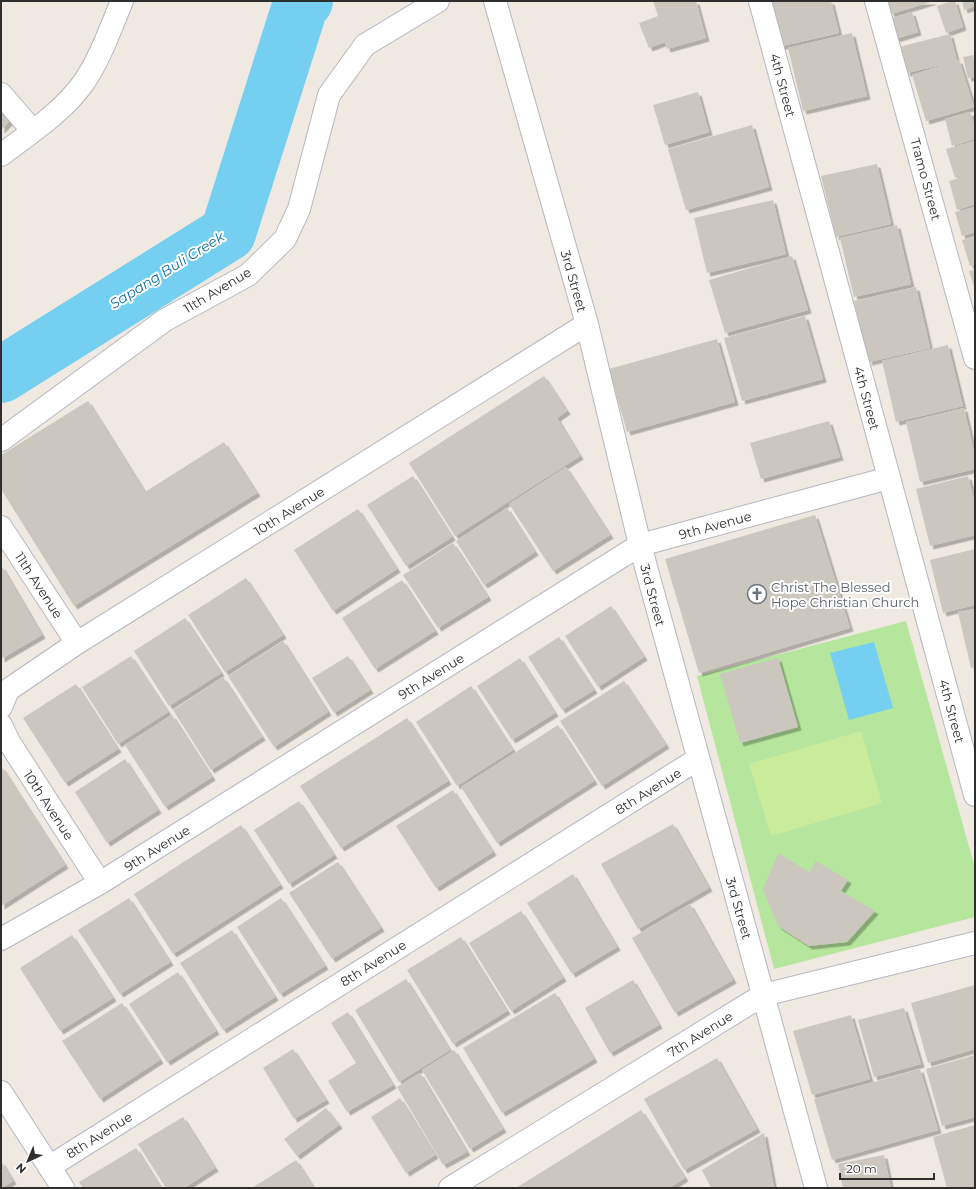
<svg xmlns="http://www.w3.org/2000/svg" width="976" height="1189" viewBox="0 0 976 1189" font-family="Montserrat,sans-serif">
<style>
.green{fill:#b6e59e}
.pitch{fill:#c9ec9a}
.water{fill:#75cff0}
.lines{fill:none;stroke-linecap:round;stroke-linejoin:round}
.river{stroke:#75cff0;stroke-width:56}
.building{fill:#cbc7bf;filter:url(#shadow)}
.minor-casing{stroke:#b4b7c1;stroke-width:24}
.minor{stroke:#fff;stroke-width:22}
.labels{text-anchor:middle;stroke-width:4;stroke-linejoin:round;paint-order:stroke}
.street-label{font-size:13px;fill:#2e2e2e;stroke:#fff}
.worship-label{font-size:13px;fill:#5b616d;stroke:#fff;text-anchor:start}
.water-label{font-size:14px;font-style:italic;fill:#0d6fa3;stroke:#fff}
</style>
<defs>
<filter id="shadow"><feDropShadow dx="3.5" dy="3.5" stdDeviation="0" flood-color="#0004"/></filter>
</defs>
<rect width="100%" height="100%" fill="#efe9e1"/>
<path class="green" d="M906,621L975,868V917L774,969L697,676Z"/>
<path class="pitch" d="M861,731L882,803L771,836L749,764Z"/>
<path class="water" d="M874,642L893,708L849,720L830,653Z"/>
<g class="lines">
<path class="river" d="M1,375L228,233L301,3L305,1"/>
</g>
<path class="building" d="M653,1H696L706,38L667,49L665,42L649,48L639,23L658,16Z
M767,1H831L839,33L778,47Z
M887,1H934L891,14Z
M952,1H955L963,27L946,33L937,6Z
M962,1H975V6L964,10Z
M912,12L918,32L892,40L886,20Z
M852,33L867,96L803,111L788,48Z
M950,34L957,61L907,73L899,47Z
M973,55L975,66V77L968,78L963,57Z
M959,60L974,107L926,121L912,75Z
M698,92L709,132L665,145L653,105Z
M1,103L14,117L1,130Z
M970,112L975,127V139L952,146L945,119Z
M752,125L769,187L686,210L668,149Z
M975,141V172L955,178L946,149Z
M877,164L891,224L836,237L821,176Z
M975,173V204L957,210L949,181Z
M773,200L786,254L707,273L694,218Z
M975,207V232L962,236L955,212Z
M897,225L911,284L854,297L840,238Z
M975,237V264L970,266L962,240Z
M792,256L808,310L725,333L709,280Z
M975,270V290L969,271Z
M916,287L930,348L869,362L854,301Z
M805,316L823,379L742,401L724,338Z
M717,339L735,402L627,432L609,369Z
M948,345L963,406L896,422L882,361Z
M544,376L567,411L557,418L580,456L455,536L409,463Z
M88,401L145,492L224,442L257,493L74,606L1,489V455Z
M964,408L975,456V469L920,482L906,422Z
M829,421L840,457L761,479L750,443Z
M566,467L610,535L553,571L509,504Z
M413,476L452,537L406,566L367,505Z
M968,476L975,503V535L930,546L916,489Z
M507,508L535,552L484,585L456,541Z
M358,509L397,569L333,611L294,550Z
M815,515L850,628L699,673L665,559Z
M453,543L488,597L438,628L403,575Z
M975,549V605L943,613L930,560Z
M1,565L42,635L1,659Z
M246,578L283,635L225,672L188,615Z
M402,580L435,631L375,669L342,618Z
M611,606L644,657L598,687L565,636Z
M975,609V667L971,668L958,612Z
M185,618L221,673L169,706L134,651Z
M559,637L594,690L562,710L528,657Z
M283,641L328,712L274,747L228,676Z
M131,656L168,712L118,744L82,687Z
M348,656L370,690L334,713L312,678Z
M520,658L555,713L512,740L477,686Z
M778,658L798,727L740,743L720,674Z
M223,677L262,737L211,770L173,710Z
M624,681L666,745L602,786L560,721Z
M76,684L118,749L65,783L23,718Z
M471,686L513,750L457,786L416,722Z
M172,715L212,777L165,807L125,745Z
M407,718L448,781L341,848L300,786Z
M558,725L594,781L497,843L461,787Z
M125,759L158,810L107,843L75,792Z
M1,766L65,865L1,906Z
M453,790L493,852L436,888L396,826Z
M299,801L334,855L289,884L254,830Z
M673,824L709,888L638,929L601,864Z
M241,825L280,885L173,954L134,894Z
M778,853L809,872L816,861L848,880L841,891L875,911L847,942L809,946L778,926L763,889Z
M338,862L381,928L332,959L289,893Z
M573,874L617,947L572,974L527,903Z
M129,898L170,962L120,994L78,930Z
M281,898L325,966L280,994L237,927Z
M690,904L733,980L675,1013L632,938Z
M521,911L563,978L511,1011L469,943Z
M232,930L275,997L223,1030L180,963Z
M72,935L113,998L60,1031L20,968Z
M461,937L507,1011L453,1044L407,970Z
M178,972L216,1031L167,1062L129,1004Z
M406,979L450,1050L399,1082L355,1010Z
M633,980L659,1025L610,1053L585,1008Z
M975,985V1049L928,1063L911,1003Z
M555,993L594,1059L502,1113L463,1048Z
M122,1003L160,1060L100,1099L62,1041Z
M904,1008L921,1064L874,1077L858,1020Z
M348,1012L393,1085L347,1112L328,1081L356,1063L331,1023Z
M851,1015L870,1079L812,1095L793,1031Z
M293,1049L326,1100L294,1119L263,1068Z
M454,1050L503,1129L470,1149L422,1070Z
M975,1055V1117L942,1126L926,1069Z
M717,1058L757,1129L684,1170L644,1099Z
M920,1069L938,1130L832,1160L814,1099Z
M420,1073L467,1152L443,1165L397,1087Z
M400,1098L435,1155L406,1173L371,1117Z
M326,1108L339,1125L297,1156L284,1139Z
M641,1110L685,1178L669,1188H516Z
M183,1117L215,1168L184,1188H166L138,1144Z
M975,1125V1188H947L933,1137Z
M764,1133L774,1188H711L702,1170Z
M136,1148L161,1188H83L79,1182Z
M884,1155L891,1188H843L838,1164Z
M296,1160L314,1188H252Z
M1,1161L13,1181L1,1188Z"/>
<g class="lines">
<g class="minor-casing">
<path id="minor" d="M495,1L587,324L640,545L816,1188
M760,1L975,795
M876,1L975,358
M1,94L33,131
M1,155C30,133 63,112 84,82C100,59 111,27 122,1
M1,440L165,320L248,275L285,239L299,209L329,95L365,45L438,1
M1,527L77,643
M1,707L8,690L77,643L587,324
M1,725L9,742L100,883
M1,939L100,883L640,545L889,478
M1,1092L63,1188
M49,1167L698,759
M450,1188L763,995L975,943"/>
</g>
<use href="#minor" class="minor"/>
</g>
<defs>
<g id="church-ring" transform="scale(1)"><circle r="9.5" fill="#fff" stroke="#6b7280" stroke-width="1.5"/><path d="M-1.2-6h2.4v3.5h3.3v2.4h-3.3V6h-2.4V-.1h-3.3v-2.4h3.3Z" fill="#6b7280"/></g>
</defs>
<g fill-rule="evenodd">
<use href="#church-ring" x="757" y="594"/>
</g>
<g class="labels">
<g class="street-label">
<text transform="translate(783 85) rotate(75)" y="5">4th Street</text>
<text transform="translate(926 179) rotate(75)" y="5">Tramo Street</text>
<text transform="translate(574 281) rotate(74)" y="5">3rd Street</text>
<text transform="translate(217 290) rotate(-31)" y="5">11th Avenue</text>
<text transform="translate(867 398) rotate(75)" y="5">4th Street</text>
<text transform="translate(289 511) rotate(-32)" y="5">10th Avenue</text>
<text transform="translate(715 525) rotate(-15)" y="5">9th Avenue</text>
<text transform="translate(39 585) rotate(57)" y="5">11th Avenue</text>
<text transform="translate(653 595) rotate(75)" y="5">3rd Street</text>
<text transform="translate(431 676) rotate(-32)" y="5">9th Avenue</text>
<text transform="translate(952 711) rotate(75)" y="5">4th Street</text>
<text transform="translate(648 791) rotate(-32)" y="5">8th Avenue</text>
<text transform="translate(49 805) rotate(57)" y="5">10th Avenue</text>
<text transform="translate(157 848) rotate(-32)" y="5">9th Avenue</text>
<text transform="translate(739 908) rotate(74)" y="5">3rd Street</text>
<text transform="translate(373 963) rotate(-32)" y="5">8th Avenue</text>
<text transform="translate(700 1034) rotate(-32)" y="5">7th Avenue</text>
<text transform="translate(99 1135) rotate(-32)" y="5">8th Avenue</text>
</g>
<g class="worship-label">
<text x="771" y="592">Christ The Blessed<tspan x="771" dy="15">Hope Christian Church</tspan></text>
</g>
<g class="water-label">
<text transform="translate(167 270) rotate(-32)" y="5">Sapang Buli Creek</text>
</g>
</g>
<rect width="976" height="1189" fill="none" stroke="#2e2e2e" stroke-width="4"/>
<g transform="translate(28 1161) rotate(224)" stroke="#ffffff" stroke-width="3" paint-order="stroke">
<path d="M0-3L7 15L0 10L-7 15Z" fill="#2e2e2e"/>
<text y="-6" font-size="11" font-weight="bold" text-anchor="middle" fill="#2e2e2e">N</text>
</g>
<path d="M840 1173v6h94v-6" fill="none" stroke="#2e2e2e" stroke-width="2"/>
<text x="846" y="1173" font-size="12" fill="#2e2e2e" stroke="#ffffff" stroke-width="3" paint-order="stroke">20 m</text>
</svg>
